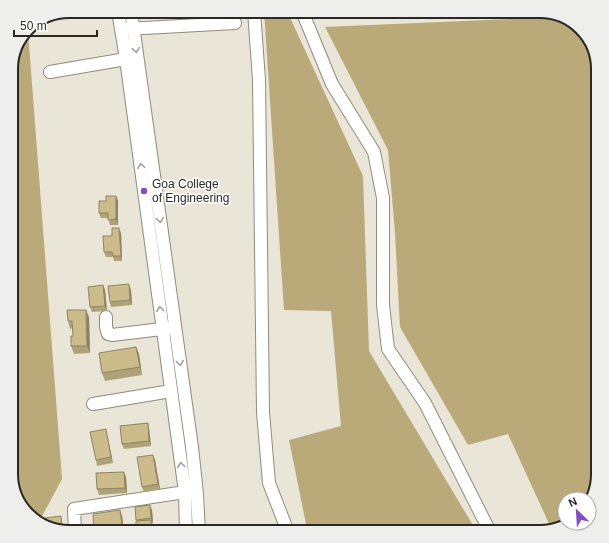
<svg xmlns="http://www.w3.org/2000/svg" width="609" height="543" viewBox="0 0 609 543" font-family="Arial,sans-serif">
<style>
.forest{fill:#baaa7a}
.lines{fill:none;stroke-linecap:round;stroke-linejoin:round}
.minor-casing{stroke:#8f8b7e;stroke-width:14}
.minor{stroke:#fff;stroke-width:12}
.wall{fill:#afa278}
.shaded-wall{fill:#8f8462}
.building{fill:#ccbc8c;stroke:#8f8462}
.oneway{stroke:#9f9e9c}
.poi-dot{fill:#834dc4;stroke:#fff;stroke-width:1.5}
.labels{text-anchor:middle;stroke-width:3;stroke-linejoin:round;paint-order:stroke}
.poi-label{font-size:12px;fill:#292823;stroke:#fff;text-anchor:start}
.rim{fill:none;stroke:#292823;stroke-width:2}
</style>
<rect width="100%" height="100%" fill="#e9e5d7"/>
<path class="forest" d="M264,11H287L363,176L369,351L477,532H310L307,529L289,440L341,426L331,311L284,310Z
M554,17L581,28L598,69V478L588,499H565V522L551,528L508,434L468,445L400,327L395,233L388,150L325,27Z
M28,31L62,479L40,520L28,515L11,478V65Z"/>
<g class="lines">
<g class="minor-casing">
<path id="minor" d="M118,11L126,59L185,492L186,532
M131,11L192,447L197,494L199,532
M254,11L259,80L263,412L269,483L288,532
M302,11L332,84L374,152L383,198V305L388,349L425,403L490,532
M126,29L235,23
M50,72L126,59
M106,317V327L108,334L112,335L170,328
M93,404L171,391
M75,532L74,509L185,492"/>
</g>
<use href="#minor" class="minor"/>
</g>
<path class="wall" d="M167,11H193V15L169,18Z
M201,11H227V12L203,15Z
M116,196L118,201V225H110L108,218H101L99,213L106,201Z
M121,233L122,261H114L113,257H106L104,252L112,236Z
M103,285L105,290L107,311L92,312L90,307Z
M131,290L132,305L111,307L110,302Z
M89,317L90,353L74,354L71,346L73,336V328L70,329L68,321Z
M136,347L139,354L142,375L105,381L102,373Z
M148,423L149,428L151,446L124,449L122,444Z
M106,429L107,434L113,463L97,466L96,460Z
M153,455L155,460L160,489L144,492L142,487Z
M126,477L127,493L99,495L97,489Z
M135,507L152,510L153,523H152L153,532H136L137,521Z
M122,516L124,530L111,532H96L94,529Z"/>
<path class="shaded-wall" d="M116,196L118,201V225L116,219Z
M119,228L121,233L122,261L121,256Z
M129,284L131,290L132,305L130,300Z
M103,285L105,290L107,311L105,306Z
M86,310L89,317L90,353L87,346Z
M136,347L139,354L142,375L140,367Z
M148,423L149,428L151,446L149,441Z
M106,429L107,434L113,463L111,457Z
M153,455L155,460L160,489L158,484Z
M124,472L126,477L127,493L125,488Z
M150,505L152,510L153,523L151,518Z
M120,510L122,516L124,530L122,525Z
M61,516L62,522L63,530L62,529Z
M151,520L153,525V532H152Z"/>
<path class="building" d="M106,196H116V219L108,220V213H99V201H106Z
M112,228H119L121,256H113L112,252H104L103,236H112Z
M129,284L130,300L110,302L108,286Z
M103,285L105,306L90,307L88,287Z
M67,310H86L87,346H71V336H73L72,321H68Z
M136,347L140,367L102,373L99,353Z
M148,423L149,441L122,444L120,426Z
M106,429L111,457L96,460L90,432Z
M153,455L158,484L142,487L137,457Z
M124,472L125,488L97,489L96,473Z
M150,505L151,518L136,520L135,507Z
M120,510L122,525L94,529L93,514Z
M61,516L62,529L45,522V518Z
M151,520L152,532H136V521Z"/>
<defs><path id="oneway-chevron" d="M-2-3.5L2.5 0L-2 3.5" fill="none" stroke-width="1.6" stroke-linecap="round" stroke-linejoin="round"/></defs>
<g class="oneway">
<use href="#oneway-chevron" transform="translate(136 50) rotate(82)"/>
<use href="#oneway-chevron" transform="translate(141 166) rotate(-98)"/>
<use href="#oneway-chevron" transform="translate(160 220) rotate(82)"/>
<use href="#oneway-chevron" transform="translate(160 309) rotate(-98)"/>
<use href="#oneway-chevron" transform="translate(180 363) rotate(82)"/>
<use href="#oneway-chevron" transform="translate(181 465) rotate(-98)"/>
</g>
<circle class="poi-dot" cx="144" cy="191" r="4"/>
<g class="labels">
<g class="poi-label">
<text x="152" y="188">Goa College<tspan x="152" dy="14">of Engineering</tspan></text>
</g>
</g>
<path d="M0 0H609V543H0ZM69 18H540A51 51 0 0 1 591 69V474A51 51 0 0 1 540 525H69A51 51 0 0 1 18 474V69A51 51 0 0 1 69 18Z" fill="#eeeeed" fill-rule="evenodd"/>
<path class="rim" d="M69 18H540A51 51 0 0 1 591 69V474A51 51 0 0 1 540 525H69A51 51 0 0 1 18 474V69A51 51 0 0 1 69 18Z"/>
<g transform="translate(577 511) rotate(335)"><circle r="19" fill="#ffffff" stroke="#a9a9a7"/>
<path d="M0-3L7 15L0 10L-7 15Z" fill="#834dc4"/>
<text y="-6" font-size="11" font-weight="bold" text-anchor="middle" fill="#292823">N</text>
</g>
<path d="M14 30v6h83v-6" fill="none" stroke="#292823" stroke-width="2"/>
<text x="20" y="30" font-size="12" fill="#292823" stroke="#ffffff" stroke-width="3" paint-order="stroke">50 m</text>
</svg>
